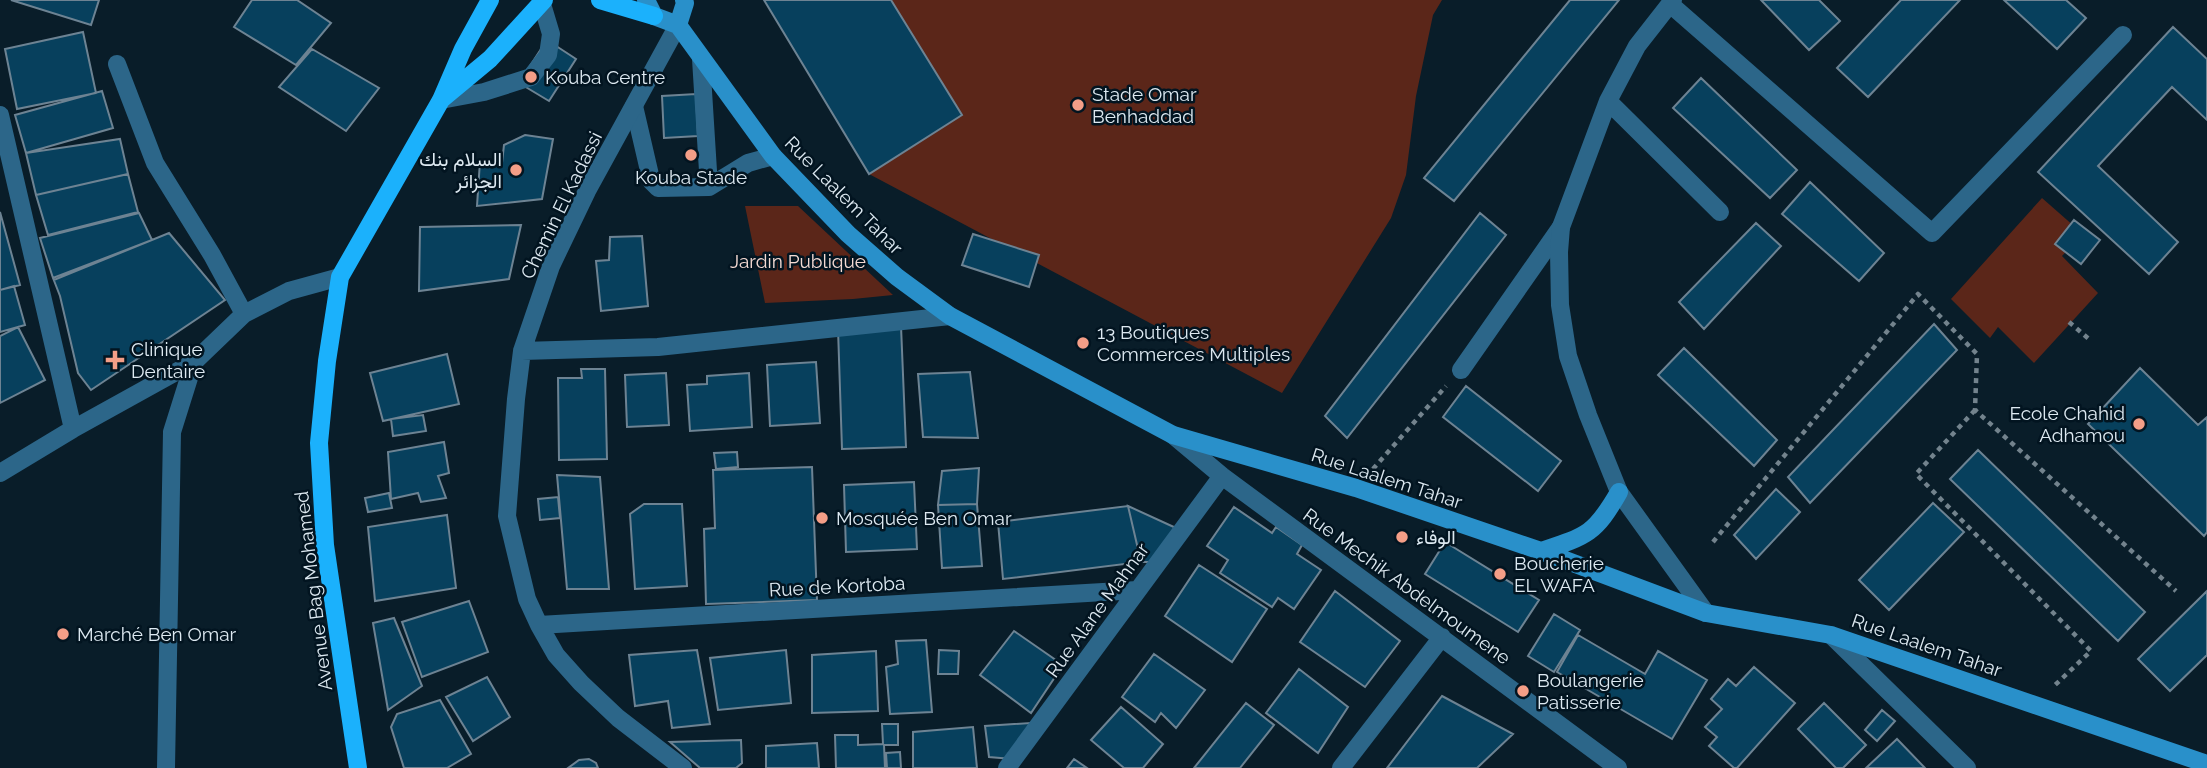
<svg xmlns="http://www.w3.org/2000/svg" width="2207" height="768" viewBox="0 0 2207 768" font-family="Raleway,Vazirmatn,sans-serif">
<style>
.green{fill:#5b2619}
.building{fill:#07405d;stroke:#6d8393;stroke-width:2}
.lines{fill:none;stroke-linecap:round;stroke-linejoin:round}
.path{stroke:#73838d;stroke-width:4.5;stroke-dasharray:5 5;stroke-linecap:butt}
.service{stroke:#2c6689;stroke-width:18}
.minor{stroke:#2c6689;stroke-width:18}
.secondary{stroke:#2990ca;stroke-width:18}
.primary{stroke:#1bb1fc;stroke-width:18}
.poi-dot{fill:#f49e87;stroke:#021420;stroke-width:2.5}
.labels{text-anchor:middle;stroke-width:5;stroke-linejoin:round;paint-order:stroke}
.poi-label{font-size:19px;fill:#dde9f1;stroke:#021420;text-anchor:start}
.street-label{font-size:19px;fill:#dde9f1;stroke:#021420}
.park-label{font-size:19px;fill:#f4dad3;stroke:#021420}
</style>
<rect width="100%" height="100%" fill="#091d29"/>
<path class="green" d="M764,0H1442L1433,15L1416,96L1406,175L1391,218L1282,393L869,174Z
M2042,198L2083,234L2062,256L2098,293L2034,363L1998,327L1990,338L1951,299Z
M745,206H798L893,295L853,299L765,303Z"/>
<path class="building" d="M11,0H99L91,25Z
M252,0H297L331,23L296,65L234,27Z
M764,0H891L962,115L869,174Z
M1570,0H1619L1454,201L1424,178Z
M1761,0H1819L1840,21L1809,50Z
M1901,0H1960L1868,97L1837,68Z
M2004,0H2066L2086,18L2057,49Z
M2173,27L2207,59V120L2172,87L2098,166L2178,242L2149,274L2038,172Z
M83,32L96,93L17,109L5,49Z
M547,40L576,59L549,101L519,83Z
M312,49L379,88L346,131L279,87Z
M1701,78L1797,170L1770,198L1673,108Z
M102,91L113,128L26,153L15,115Z
M696,94L698,136L664,138L662,96Z
M525,135L553,139L542,199L477,206L480,161L502,163L504,145Z
M120,139L128,174L36,195L26,153Z
M128,174L138,212L48,235L36,195Z
M1810,182L1884,253L1859,281L1782,214Z
M0,212L20,285L0,290Z
M139,213L152,240L53,278L40,238Z
M1480,213L1506,235L1347,438L1325,416Z
M2074,220L2100,240L2081,264L2055,244Z
M1756,223L1781,246L1704,329L1679,302Z
M521,225L509,279L419,291L420,227Z
M169,233L225,300L91,390L78,373L60,296L53,278L54,280Z
M973,234L1039,255L1029,287L962,265Z
M642,236L648,306L601,311L596,261L609,260L610,237Z
M14,286L25,325L0,332V290Z
M1934,324L1957,350L1810,503L1788,477Z
M901,326L906,447L842,449L838,329Z
M18,327L45,380L0,403V336Z
M1684,348L1777,440L1754,466L1658,375Z
M447,354L459,404L383,421L370,373Z
M816,362L820,423L770,426L767,365Z
M2140,368L2198,425L2207,417V532L2204,536L2088,424Z
M581,369H605L607,459L559,460L558,378H582Z
M970,372L978,438L923,437L918,374Z
M666,373L669,425L627,427L625,375Z
M749,373L752,427L690,431L687,385L707,384V376Z
M1466,386L1561,461L1538,491L1443,417Z
M423,415L426,431L393,436L391,419Z
M444,442L449,473L438,476L446,498L421,502L418,493L391,499L388,452Z
M1978,450L2145,612L2118,641L1950,479Z
M737,452L738,467L716,469L714,453Z
M812,467L817,600L706,604L704,529L715,528L713,470Z
M979,468L977,504L938,505L942,471Z
M557,475L600,477L609,589H567Z
M914,482L917,549L846,552L844,485Z
M1776,489L1800,512L1756,559L1734,535Z
M389,493L392,508L368,512L365,498Z
M558,497L560,518L540,520L538,499Z
M1933,503L1964,532L1889,610L1859,580Z
M644,504H682L687,586L635,589L630,514Z
M977,504L982,566L942,568L938,505Z
M1128,506L1141,562L1003,579L998,522Z
M1128,506L1176,528L1152,562H1141Z
M1234,507L1272,533L1276,527L1302,545L1297,554L1321,570L1294,609L1278,598L1272,607L1220,573L1228,560L1207,546Z
M447,515L456,588L375,601L368,527Z
M1445,542L1539,600L1518,632L1425,574Z
M1199,565L1267,609L1232,662L1165,616Z
M1335,591L1400,641L1365,687L1300,642Z
M2207,591V655L2170,691L2138,659Z
M469,601L488,652L422,677L402,622Z
M1554,614L1580,630L1554,672L1528,656Z
M394,618L422,686L388,710L373,623Z
M1014,631L1063,665L1031,713L980,675Z
M1578,635L1645,674L1658,651L1707,680L1672,739L1557,672Z
M926,640L932,712L890,714L886,667L898,664L896,641Z
M697,650L710,724L672,728L668,701L635,706L629,655Z
M786,650L791,703L718,710L710,658Z
M939,650L959,651L958,674H938Z
M876,651L878,711L812,713V655Z
M1154,654L1205,690L1176,728L1161,713L1155,722L1122,697Z
M1754,667L1795,703L1737,768H1734L1709,746L1717,737L1705,727L1722,709L1711,699L1728,679L1736,686Z
M1299,669L1348,707L1318,753L1266,713Z
M487,677L510,717L473,741L446,697Z
M1442,696L1513,734L1477,768H1387Z
M440,700L471,754L447,768H404L391,727L397,714Z
M1246,703L1274,725L1240,768H1194Z
M1824,703L1866,745L1843,768H1836L1798,729Z
M1121,707L1163,744L1143,768H1124L1091,740Z
M1882,710L1895,721L1877,741L1865,730Z
M1030,723L1012,759L989,757L985,726Z
M882,724H898V745H884L885,768H836L835,735H858V745L883,744Z
M973,727L977,768H913V732Z
M1897,739L1925,768H1866Z
M741,740L742,763L736,768H700L670,742Z
M817,743L819,768H766V746Z
M900,752L901,768H887L886,753Z
M589,759L596,763L598,768H568L579,760Z
M1074,759L1087,768H1067Z"/>
<g class="lines">
<path class="path" d="M2069,322L2090,340
M1975,410L1916,474L2091,651L2054,686
M1373,469L1446,386
M1713,542L1918,294L1977,354L1975,410L2176,591"/>
<path class="service" d="M701,59L709,187
M441,100L484,92L531,77L548,55L551,34L542,4
M634,106L650,175L652,182L658,188L709,187L748,163L773,156
M1461,370L1561,227"/>
<path class="minor" d="M1673,0L1637,46L1608,101L1561,227L1559,252L1560,305L1568,356L1588,415L1619,492L1706,613
M1670,4L1932,233L2123,35
M678,25L587,191L551,266L522,351L516,399L507,516L527,599L539,625L556,655L581,683L618,718L683,768
M117,64L155,163L212,255L244,314
M1608,101L1720,212
M0,115L73,429
M522,351L658,347L950,316
M1173,435L1222,476L1618,768
M0,473L73,429L194,362L244,314L289,291L340,277
M539,625L1138,590
M1831,635L1967,768
M166,768L172,432L194,362
M1007,768L1222,476
M1341,768L1442,637"/>
<path class="secondary" d="M646,0L654,16L678,25
M678,25L773,156L848,234L897,277L950,316L1173,435L1356,488L1541,551L1706,613L1831,635L2207,764
M678,25L685,3L684,0
M1541,551C1587,536 1595,534 1619,492"/>
<path class="primary" d="M600,0L654,16
M443,98L490,59L544,0
M358,768L325,545L319,443L327,361L340,277L441,100L463,49L490,0"/>
</g>
<g class="poi-dot">
<circle cx="531" cy="77" r="7"/>
<circle cx="1078" cy="105" r="7"/>
<circle cx="691" cy="155" r="7"/>
<circle cx="516" cy="170" r="7"/>
<circle cx="1083" cy="343" r="7"/>
<path d="M111.5 349.5h7v7h7v7h-7v7h-7v-7h-7v-7h7z"/>
<circle cx="2139" cy="424" r="7"/>
<circle cx="822" cy="518" r="7"/>
<circle cx="1402" cy="537" r="7"/>
<circle cx="1500" cy="574" r="7"/>
<circle cx="63" cy="634" r="7"/>
<circle cx="1523" cy="691" r="7"/>
</g>
<g class="labels">
<g class="poi-label">
<text x="545" y="84">Kouba Centre</text>
<text x="1092" y="101">Stade Omar<tspan x="1092" dy="22">Benhaddad</tspan></text>
<text x="502" y="166" text-anchor="end">السلام بنك<tspan x="502" dy="22">الجزائر</tspan></text>
<text x="691" y="184" text-anchor="middle">Kouba Stade</text>
<text x="1097" y="339">13 Boutiques<tspan x="1097" dy="22">Commerces Multiples</tspan></text>
<text x="131" y="356">Clinique<tspan x="131" dy="22">Dentaire</tspan></text>
<text x="2125" y="420" text-anchor="end">Ecole Chahid<tspan x="2125" dy="22">Adhamou</tspan></text>
<text x="836" y="525">Mosquée Ben Omar</text>
<text x="1416" y="544">الوفاء</text>
<text x="1514" y="570">Boucherie<tspan x="1514" dy="22">EL WAFA</tspan></text>
<text x="77" y="641">Marché Ben Omar</text>
<text x="1537" y="687">Boulangerie<tspan x="1537" dy="22">Patisserie</tspan></text>
</g>
<g class="street-label">
<text transform="translate(844 195) rotate(45)" y="7">Rue Laalem Tahar</text>
<text transform="translate(561 205) rotate(-64)" y="7">Chemin El Kadassi</text>
<text transform="translate(1387 478) rotate(18)" y="7">Rue Laalem Tahar</text>
<text transform="translate(837 586) rotate(-3)" y="7">Rue de Kortoba</text>
<text transform="translate(1407 586) rotate(36)" y="7">Rue Mechik Abdelmoumene</text>
<text transform="translate(313 591) rotate(-97)" y="7">Avenue Bag Mohamed</text>
<text transform="translate(1097 610) rotate(-54)" y="7">Rue Alane Mahnar</text>
<text transform="translate(1927 645) rotate(19)" y="7">Rue Laalem Tahar</text>
</g>
<g class="park-label">
<text x="798" y="268">Jardin Publique</text>
</g>
</g>
</svg>
